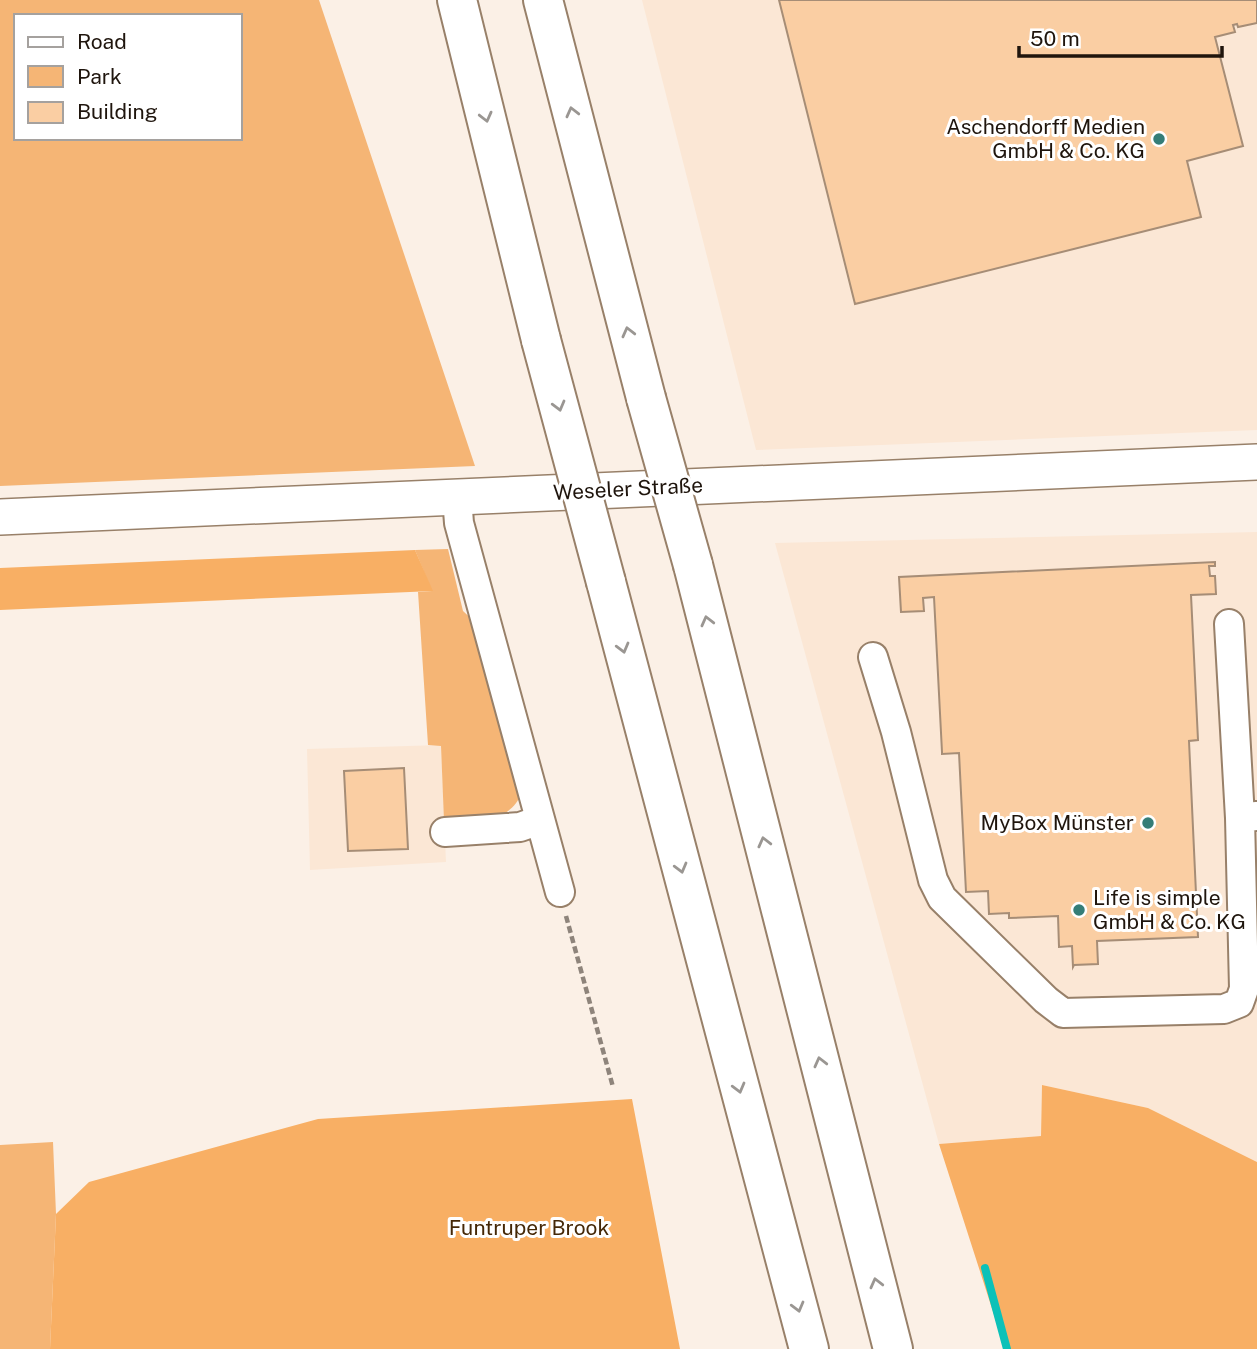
<svg xmlns="http://www.w3.org/2000/svg" width="1257" height="1349" viewBox="0 0 1257 1349" font-family="'Public Sans',sans-serif">
<style>
.built{fill:#fbe7d5}
.green{fill:#f5b575;fill-rule:evenodd}
.forest{fill:#f8af64}
.lines{fill:none;stroke-linecap:round;stroke-linejoin:round}
.stream{stroke:#0cc1b8;stroke-width:8}
.building{fill:#facea3;stroke:#a68d76;stroke-width:2}
.minor-casing{stroke:#988069;stroke-width:32}
.major-casing{stroke:#988069;stroke-width:38}
.highway-casing{stroke:#988069;stroke-width:42}
.path{stroke:#8e847b;stroke-width:4.5;stroke-dasharray:7 3.5;stroke-linecap:butt}
.minor{stroke:#fff;stroke-width:28}
.major{stroke:#fff;stroke-width:35}
.highway{stroke:#fff;stroke-width:38}
.highway-bridge-casing{stroke:#988069;stroke-width:42;stroke-linecap:butt}
.highway-bridge{stroke:#fff;stroke-width:38}
.oneway{stroke:#9a9692}
.poi-dot{fill:#357d77;stroke:#fff;stroke-width:2.5}
.labels{text-anchor:middle;stroke-width:6;stroke-linejoin:round;paint-order:stroke}
.poi-label{font-size:21px;fill:#1f150d;stroke:#fff;text-anchor:end}
.street-label{font-size:21px;fill:#1f150d;stroke:#fff}
.park-label{font-size:21px;fill:#452807;stroke:#fff}
</style>
<rect width="100%" height="100%" fill="#fbf0e6"/>
<path class="built" d="M642,0H1257V430L756,450Z
M1257,532V1162L1148,1108L1042,1085L1041,1136L939,1144L775,543Z
M441,745L446,862L310,870L307,749Z"/>
<path class="green" d="M0,0H319L475,466L0,486ZM16,16H240V138H16Z
M448,549L463,611L476,623L522,792C509,826 474,819 444,821L441,746L428,745L418,592L432,591L415,550Z
M53,1142L56,1214L50,1349H0V1145Z"/>
<path class="forest" d="M415,550L433,591L0,610V568Z
M1042,1085L1148,1108L1257,1162V1349H1005L939,1144L1041,1136Z
M632,1099L680,1349H50L56,1214L89,1182L318,1119Z"/>
<g class="lines">
<path class="stream" d="M985,1268L1007,1349"/>
</g>
<path class="building" d="M779,0H1257V23L1238,27L1237,24L1233,25L1235,32L1215,37L1243,146L1187,161L1201,217L855,304Z
M1215,562V566H1209L1210,576H1215L1216,594L1191,595L1198,740L1189,741L1198,937L1097,941L1098,964L1074,965L1073,967L1072,946L1059,947L1058,916L1009,918V913L989,914L988,891L966,892L959,753L942,754V752L934,597L923,598L924,611L901,612L899,577Z
M404,768L408,849L348,851L344,771Z"/>
<g class="lines">
<g class="minor-casing">
<path id="minor" d="M457,497L459,523L560,892
M1229,624L1240,818
M873,657L896,732L933,880L942,898L1046,1000L1063,1013L1224,1009L1239,1003L1244,989L1240,818L1257,816
M445,832L520,827L540,820"/>
</g>
<g class="major-casing">
<path id="major" d="M0,517L1257,462"/>
</g>
<g class="highway-casing">
<path id="highway" d="M457,0L541,340
M543,0L646,398
M693,565L893,1349
M606,582L809,1349"/>
</g>
<path class="path" d="M566,916L613,1087"/>
<use href="#minor" class="minor"/>
<use href="#major" class="major"/>
<use href="#highway" class="highway"/>
<g class="highway-bridge-casing">
<path id="highway-bridge" d="M541,340L606,582
M646,398L693,565"/>
</g>
<use href="#highway-bridge" class="highway-bridge"/>
</g>
<defs><path id="oneway-chevron" d="M-2-3.5L2.5 0L-2 3.5" fill="none" stroke-width="1.6" stroke-linecap="round" stroke-linejoin="round" transform="scale(1.75)"/></defs>
<g class="oneway">
<use href="#oneway-chevron" transform="translate(572 112) rotate(-104)"/>
<use href="#oneway-chevron" transform="translate(486 117) rotate(76)"/>
<use href="#oneway-chevron" transform="translate(628 332) rotate(-104)"/>
<use href="#oneway-chevron" transform="translate(559 406) rotate(75)"/>
<use href="#oneway-chevron" transform="translate(707 621) rotate(-104)"/>
<use href="#oneway-chevron" transform="translate(623 648) rotate(75)"/>
<use href="#oneway-chevron" transform="translate(764 842) rotate(-104)"/>
<use href="#oneway-chevron" transform="translate(681 868) rotate(75)"/>
<use href="#oneway-chevron" transform="translate(820 1062) rotate(-104)"/>
<use href="#oneway-chevron" transform="translate(739 1088) rotate(75)"/>
<use href="#oneway-chevron" transform="translate(876 1283) rotate(-104)"/>
<use href="#oneway-chevron" transform="translate(798 1307) rotate(75)"/>
</g>
<g class="poi-dot">
<circle cx="1159" cy="139" r="7"/>
<circle cx="1148" cy="823" r="7"/>
<circle cx="1079" cy="910" r="7"/>
</g>
<g class="labels">
<g class="poi-label">
<text x="1145" y="134">Aschendorff Medien<tspan x="1145" dy="24">GmbH &amp; Co. KG</tspan></text>
<text x="1134" y="830">MyBox Münster</text>
<text x="1093" y="905" text-anchor="start">Life is simple<tspan x="1093" dy="24">GmbH &amp; Co. KG</tspan></text>
</g>
<g class="street-label">
<text transform="translate(628 489) rotate(-3)" y="7">Weseler Straße</text>
</g>
<g class="park-label">
<text x="529" y="1235">Funtruper Brook</text>
</g>
</g>
<rect x="14" y="14" width="228" height="126" fill="#ffffff" stroke="#a5a19e" stroke-width="2"/>
<rect x="28" y="37" width="35" height="10" fill="#ffffff" stroke="#a5a19e" stroke-width="2"/>
<text x="77" y="49" font-size="21" fill="#1f150d">Road</text>
<rect x="28" y="66" width="35" height="21" fill="#f5b575" stroke="#a5a19e" stroke-width="2"/>
<text x="77" y="84" font-size="21" fill="#1f150d">Park</text>
<rect x="28" y="102" width="35" height="21" fill="#facea3" stroke="#a5a19e" stroke-width="2"/>
<text x="77" y="119" font-size="21" fill="#1f150d">Building</text>
<path d="M1019 46v10h203v-10" fill="none" stroke="#1f150d" stroke-width="3.5"/>
<text x="1030" y="46" font-size="21" fill="#1f150d" stroke="#ffffff" stroke-width="5" paint-order="stroke">50 m</text>
</svg>
